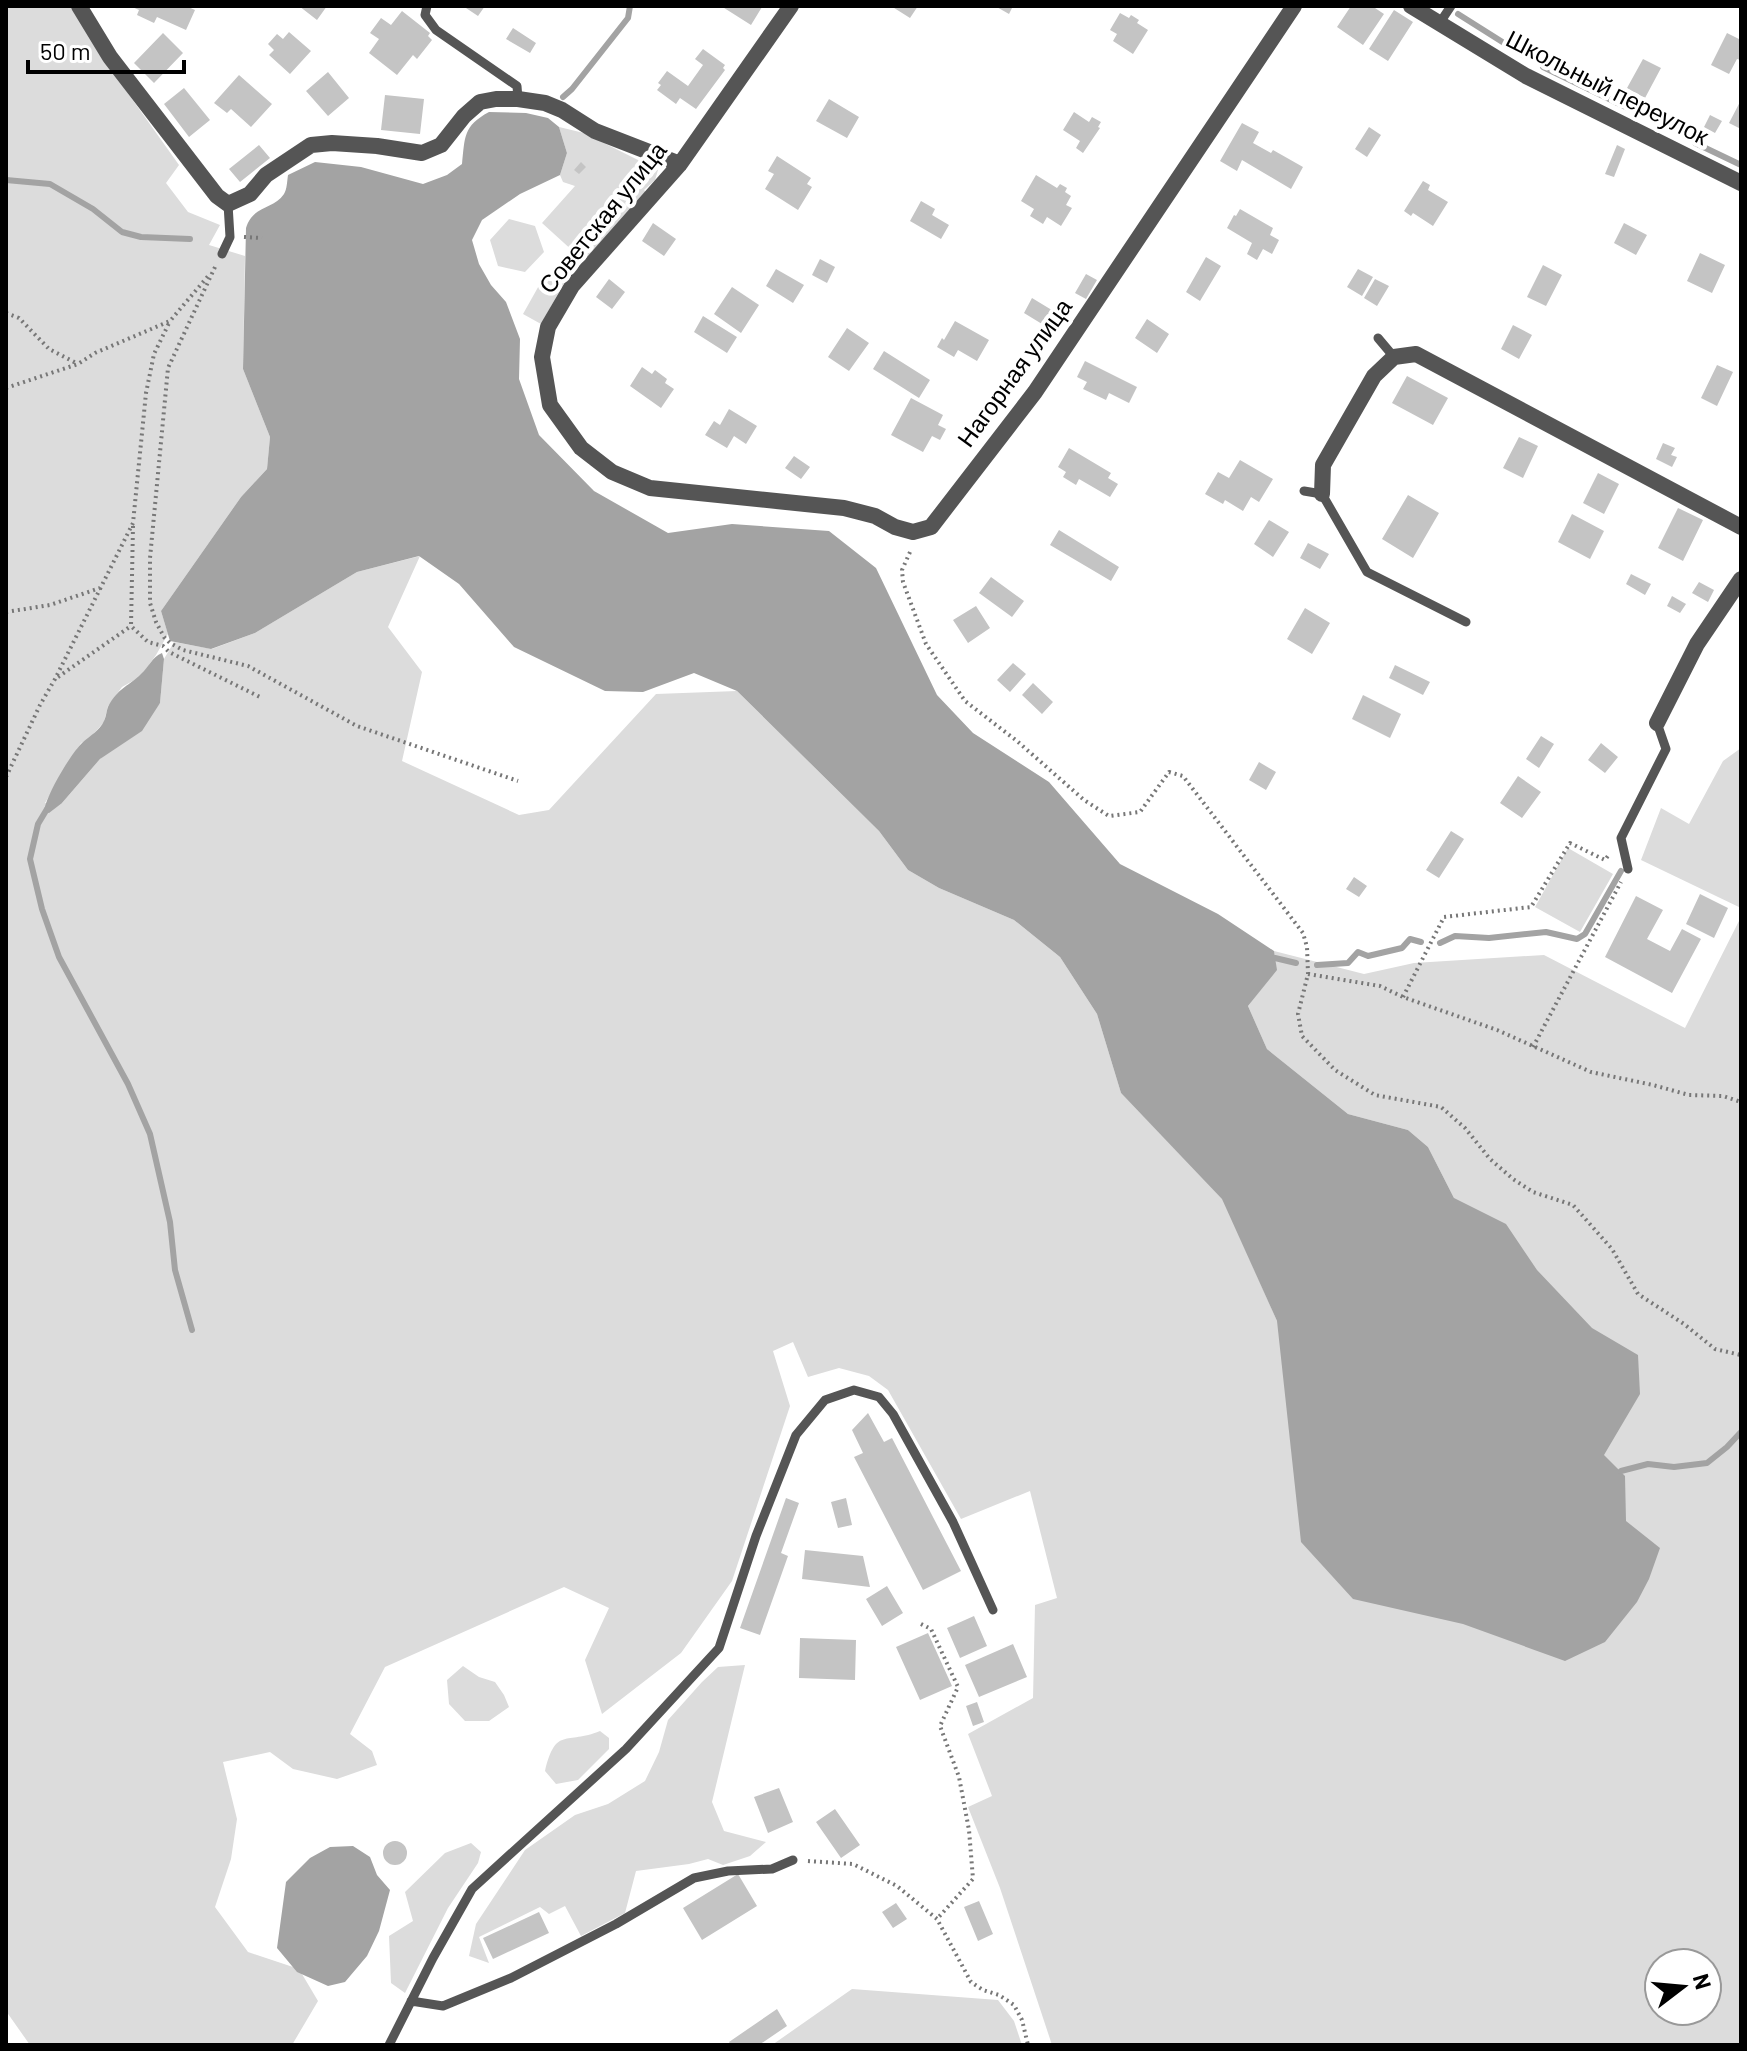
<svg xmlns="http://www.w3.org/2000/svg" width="1747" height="2051" viewBox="0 0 1747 2051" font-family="Barlow,sans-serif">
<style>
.green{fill:#dcdcdc;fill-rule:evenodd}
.water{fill:#a3a3a3}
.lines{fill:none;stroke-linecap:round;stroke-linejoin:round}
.stream{stroke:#a3a3a3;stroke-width:6}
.building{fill:#c4c4c4}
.path{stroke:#777;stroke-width:4;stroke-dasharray:2 4;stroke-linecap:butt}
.lane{stroke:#555;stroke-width:9}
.street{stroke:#555;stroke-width:16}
.labels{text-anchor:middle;stroke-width:8;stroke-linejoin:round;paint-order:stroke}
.street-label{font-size:24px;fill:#000;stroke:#fff}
</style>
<rect width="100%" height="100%" fill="#fff"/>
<path class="green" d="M6,6H73L105,61L179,165L166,183L188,212L220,225L209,245L245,256L243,369L270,437L267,469L241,497L161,611L168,634L156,655L146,669L138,678L122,687L108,706L104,722L90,738L81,743L45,803H62L100,759L160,703L164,659L174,642L212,649L255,633L357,572L420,556L388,627L422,672L402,761L519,815L549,810L656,694L737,691L879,831L908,870L939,888L1014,920L1060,957L1097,1014L1121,1093L1223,1199L1277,1321L1454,1198L1428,1147L1408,1130L1348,1114L1267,1049L1248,1006L1276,970L1274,951L1364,974L1414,963L1544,955L1685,1028L1741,917V2045H1052L1000,1888L968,1807L992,1796L968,1734L1033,1698L1035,1605L1057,1598L1030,1491L961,1519L888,1390L869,1376L839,1368L808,1377L793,1342L773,1351L790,1406L732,1581L681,1653L602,1714L585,1660L609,1608L564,1587L385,1667L350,1734L372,1751L377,1765L337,1779L293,1769L270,1752L223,1762L237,1819L231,1859L215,1907L248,1952L299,1969L318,2001L292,2045H30L6,2011ZM1659,1963H1707V2011H1659Z
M559,127L584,133L658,170L655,180L644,190L647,193L585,262L542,223L575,186L563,182L560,175L567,153Z
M509,219L535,226L544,252L525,272L498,266L490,240Z
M546,273L564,283L541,324L523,314Z
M1741,748V908L1641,860L1661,808L1689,824L1723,761Z
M1568,848L1613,874L1580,932L1535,907Z
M745,1665L712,1802L724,1831L766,1842L750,1856L723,1865L708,1859L689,1864L636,1871L625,1913L581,1936L565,1906L549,1914L540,1907L479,1937L489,1963L469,1956L476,1924L525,1850L575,1815L608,1804L645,1781L659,1752L668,1720L702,1682L718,1667Z
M463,1666L479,1677L495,1682L504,1695L509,1707L489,1721H465L449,1704L447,1680Z
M600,1731L609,1738V1749L578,1780L556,1784L545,1771C556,1726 566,1745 600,1731Z
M471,1843L481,1852L478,1863L448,1908L405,1993L391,1983L389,1936L413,1921L405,1892L445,1853Z
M852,1989L998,2000L1014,2021L1022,2045H772Z"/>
<path class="water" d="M489,112L526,113L548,118L559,127L567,153L560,175L520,194L482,220L472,240L479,264L491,285L506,302L520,339L519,379L539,435L594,491L668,533L732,524L829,531L876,568L937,695L973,733L1049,782L1120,864L1218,914L1274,951L1277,970L1248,1006L1267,1049L1348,1114L1408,1130L1428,1147L1454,1198L1506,1224L1537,1270L1592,1328L1638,1355L1640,1394L1604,1455L1625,1476L1626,1521L1660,1548L1649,1579L1637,1602L1605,1642L1565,1661L1463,1624L1353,1599L1301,1542L1277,1321L1222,1199L1121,1093L1097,1014L1060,957L1014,920L939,888L908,870L879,831L737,691L694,673L643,692L605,691L514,647L459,584L419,556L357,572L255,633L211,649L170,641L161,611L241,497L267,469L270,437L243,369L246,228C253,205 273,210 284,194C287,189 287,182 288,175L315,162L361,167L423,184L447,175L462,164C465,137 463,126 489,112Z
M162,653L164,659L160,703L142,731L100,759L62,803L49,813L44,812C45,797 71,753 83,742C90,736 100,730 104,721C107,715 106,709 110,703C120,687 129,686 141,674C149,667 152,657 162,653Z
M353,1846L370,1857L377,1875L390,1890L379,1931L367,1956L345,1982L328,1986L297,1972L277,1948L286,1882L310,1858L330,1847Z"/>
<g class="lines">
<path class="stream" d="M1458,14L1523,55
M1543,67L1634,111
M563,97L572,89L628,18L630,6
M1695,143L1741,165
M6,180L50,184L93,209L122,232L141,237L190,239
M47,809L38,824L30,859L42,909L59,957L128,1084L150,1134L170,1222L175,1270L192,1330
M1440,943L1455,936L1489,938L1546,932L1577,939L1585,934L1621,871
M1275,958L1296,963
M1317,965L1348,963L1358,952L1368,956L1402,948L1410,939L1421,942
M1621,1471L1648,1464L1674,1467L1707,1463L1727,1447L1741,1432"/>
</g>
<path class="building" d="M130,6H186L195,10L186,30L157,17L154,23L137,15L139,10Z
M299,6H327L317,20Z
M463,6H485L478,16Z
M721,6H760L762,7L751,25Z
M891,6H918L910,18Z
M995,6H1013L1009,14Z
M1351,6H1372L1384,14L1363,45L1337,27Z
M1394,10L1413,22L1388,61L1369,49Z
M402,11L430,33L428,36L432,40L417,59L413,55L397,75L369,53L379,39L370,33L381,18L391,25Z
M1120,13L1129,18L1131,15L1139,20L1137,23L1148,30L1133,54L1113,41L1117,34L1110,30Z
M513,28L536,43L530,53L506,39Z
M289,32L311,51L290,74L269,55L274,50L268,44L277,34L283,39Z
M163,33L183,53L154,83L134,63Z
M1727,33L1741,40V60L1737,59L1729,74L1711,65Z
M703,49L725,65L723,68L725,70L696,109L680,98L676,104L657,90L661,85L658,83L667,71L688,86L703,65L695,59Z
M1643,59L1661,68L1645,98L1627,88Z
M328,72L349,98L328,116L306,91Z
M239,75L272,104L251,127L231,109L227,113L214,103Z
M184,88L210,120L189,137L164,104Z
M385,95L424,99L420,134L381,130Z
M829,99L859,117L847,138L816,121Z
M1741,100V129L1729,123Z
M1074,112L1089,122L1092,117L1101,122L1098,127L1100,128L1083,153L1076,148L1080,141L1063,130Z
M1710,115L1722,121L1715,133L1704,127Z
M1242,123L1259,132L1253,143L1271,153L1273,150L1303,167L1291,189L1242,160L1237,171L1220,161Z
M1369,127L1381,135L1367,157L1355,149Z
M259,145L270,158L240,182L229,169Z
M1617,145L1625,149L1614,177L1605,174Z
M777,156L811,178L807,184L812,187L798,210L765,189L774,174L768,171Z
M581,162L586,167L579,174L574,170Z
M1036,175L1057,188L1060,184L1067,188L1065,192L1071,196L1066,205L1072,208L1061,226L1047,217L1043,224L1030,216L1034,209L1021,201Z
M1423,181L1430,185L1428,190L1448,202L1433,226L1413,213L1411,216L1404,211Z
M921,201L935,209L932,215L949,225L941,239L910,221Z
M1240,209L1273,228L1270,235L1279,240L1272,254L1263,249L1257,260L1247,254L1252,243L1227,228L1234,215L1236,216Z
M653,223L676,239L664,256L642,241Z
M1624,223L1647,235L1636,255L1614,243Z
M1700,253L1725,265L1712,293L1687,281Z
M1206,257L1221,266L1200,301L1186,292Z
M820,259L835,267L827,283L812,275Z
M1543,265L1562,275L1546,306L1527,297Z
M776,269L804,285L793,303L766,286Z
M1358,269L1373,277L1362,296L1347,287Z
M1086,274L1097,280L1086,299L1075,293Z
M609,279L625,292L612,309L596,297Z
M1375,279L1389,286L1377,306L1364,298Z
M732,287L759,305L741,333L714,314Z
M1032,298L1060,315L1054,325L1045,319L1042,324L1024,313Z
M703,316L737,337L727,353L694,332Z
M1147,319L1169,334L1157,353L1135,338Z
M955,321L989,340L977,361L958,350L954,357L937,347L942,338L944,340Z
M1513,325L1532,335L1519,359L1501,349Z
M847,328L869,343L849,371L828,357Z
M884,351L930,380L919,398L873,369Z
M1085,361L1137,387L1129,403L1109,393L1106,400L1083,389L1087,382L1077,377Z
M1717,365L1733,372L1717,406L1701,398Z
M642,367L652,374L655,370L667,379L665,383L674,389L661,408L630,386Z
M1407,376L1448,398L1433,425L1392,403Z
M911,398L943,415L938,425L946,429L940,440L932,436L923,452L891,435Z
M729,409L757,426L746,444L734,436L727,448L705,435L714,421L720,425Z
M1519,437L1538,446L1523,478L1503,468Z
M1663,443L1675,448L1671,455L1677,457L1672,467L1656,459Z
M1069,448L1111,473L1108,478L1118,484L1110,497L1079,479L1076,485L1063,477L1066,472L1058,467Z
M794,456L810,467L801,479L785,468Z
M1240,460L1273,479L1259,502L1251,497L1243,511L1225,500L1223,504L1205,494L1218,472L1229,478Z
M1598,473L1619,484L1604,514L1583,503Z
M1408,495L1439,513L1413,558L1382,539Z
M1678,508L1703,520L1683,561L1658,548Z
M1572,514L1604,531L1590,559L1558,542Z
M1269,520L1289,532L1273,557L1254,544Z
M1059,530L1119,567L1111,581L1050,545Z
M1308,543L1329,554L1320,569L1300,558Z
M1631,574L1651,584L1645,595L1626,584Z
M991,577L1024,601L1012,617L979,593Z
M1699,582L1714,590L1708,602L1692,593Z
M1672,596L1686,604L1680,613L1667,606Z
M976,606L990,628L968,643L953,620Z
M1305,608L1330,623L1312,654L1287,639Z
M1013,663L1026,674L1010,692L997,680Z
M1395,665L1430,682L1423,695L1389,678Z
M1033,683L1053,702L1042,714L1022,695Z
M1363,695L1401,714L1390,738L1352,719Z
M1541,736L1554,744L1539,768L1526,759Z
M1601,743L1618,757L1605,773L1588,760Z
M1259,762L1276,772L1266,790L1249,780Z
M1518,776L1541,792L1522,818L1500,803Z
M1451,831L1464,839L1439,878L1426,870Z
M1354,877L1367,886L1359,897L1346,889Z
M1700,894L1728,908L1714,938L1686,924Z
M1636,896L1663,910L1647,939L1670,951L1682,929L1701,939L1672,993L1605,957Z
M868,1413L884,1442L892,1438L961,1571L923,1590L854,1457L863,1453L852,1430Z
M786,1498L799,1503L781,1553L788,1556L760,1635L740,1628Z
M846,1498L852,1525L838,1528L831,1502Z
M805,1550L863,1556L870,1587L802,1579Z
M887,1586L903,1613L882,1626L866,1599Z
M974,1616L987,1646L960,1658L947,1628Z
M928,1633L952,1686L920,1700L896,1647Z
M800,1638L856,1640L855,1680L799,1678Z
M1013,1644L1027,1677L979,1697L965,1665Z
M977,1702L984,1722L973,1726L966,1706Z
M779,1788L793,1822L768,1833L754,1797Z
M835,1809L860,1845L841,1858L816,1822Z
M383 1853a12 12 0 1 1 24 0a12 12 0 1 1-24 0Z
M738,1874L757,1906L702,1940L683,1908Z
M979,1901L993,1934L978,1941L964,1907Z
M896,1903L907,1919L893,1928L882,1912Z
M539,1912L549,1933L493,1959L483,1938Z
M777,2009L787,2026L759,2045H731L729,2042Z"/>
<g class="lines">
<path class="path" d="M244,237L262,238
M215,267L168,368L150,558V603L156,622L164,637L170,643L183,650L248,666L357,726L518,781
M6,313L19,318L49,349L78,364
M6,388L78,364L95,353L170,321L209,275
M133,526L131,626L148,642L163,646L169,652L262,698
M910,552L902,570L903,582L926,644L965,701L1017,741L1084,800L1109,816L1140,812L1169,772L1183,776L1303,933L1307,947L1308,974L1298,1014L1302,1036L1335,1070L1375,1095L1441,1107L1465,1128L1490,1159L1513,1179L1533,1192L1573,1205L1612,1249L1638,1294L1684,1324L1715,1349L1741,1355
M6,612L50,605L100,588
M58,677L131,626
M6,777L40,705L55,679L133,523L146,393L154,354L170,321
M1308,974L1380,986L1403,997L1497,1030L1591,1072L1653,1085L1689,1095L1723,1096L1741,1102
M1403,997L1444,917L1531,907L1570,843L1605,860L1610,853
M1533,1047L1621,882
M921,1624L931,1629L958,1687L940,1726L959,1777L969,1830L973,1879L937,1919
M808,1861L853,1864L897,1886L937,1919L971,1982L983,1990L999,1995L1014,2005L1022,2020L1028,2045"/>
<path class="lane" d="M427,6L425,15L436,30L517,86L518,99
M1439,24L1451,6
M222,254L230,237L228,204
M1378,338L1394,357
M1304,491L1322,494L1367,572L1466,622
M1628,869L1621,838L1666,749L1657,723
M411,2001L443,2006L511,1978L616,1924L694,1878L728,1871L772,1869L793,1860
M389,2045L433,1958L472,1889L626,1749L719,1648L756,1536L796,1435L825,1400L854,1390L879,1397L893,1414L953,1522L993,1610"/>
<path class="street" d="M79,6L110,57L217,196L228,204L250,194L266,175L311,145L332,143L377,146L422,153L441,145L464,116L480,102L496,99H518L545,103L562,110L595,131L680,164
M791,6L680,164L572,286L548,327L542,357L550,405L581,448L612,472L650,488L844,508L875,516L895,527L913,532L931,527L1035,392L1294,6
M1411,6L1526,76L1741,183
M1322,494L1323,465L1374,376L1394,357L1416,354L1741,527
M1657,723L1697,644L1741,579"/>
</g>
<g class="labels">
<g class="street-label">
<text transform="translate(1607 88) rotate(27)" y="8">Школьный переулок</text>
<text transform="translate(603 218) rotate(-51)" y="8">Советская улица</text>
<text transform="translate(1015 373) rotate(-54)" y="8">Нагорная улица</text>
</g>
</g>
<rect width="1747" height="2051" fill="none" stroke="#000000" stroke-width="16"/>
<g transform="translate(1683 1987) rotate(74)"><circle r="38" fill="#ffffff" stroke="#999999" stroke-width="2"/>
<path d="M0-6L14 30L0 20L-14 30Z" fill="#000000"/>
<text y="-12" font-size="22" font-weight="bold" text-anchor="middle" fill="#000000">N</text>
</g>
<path d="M28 60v12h156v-12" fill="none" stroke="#000000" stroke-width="4"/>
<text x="40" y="60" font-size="24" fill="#000000" stroke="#ffffff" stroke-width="6" paint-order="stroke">50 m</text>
</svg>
